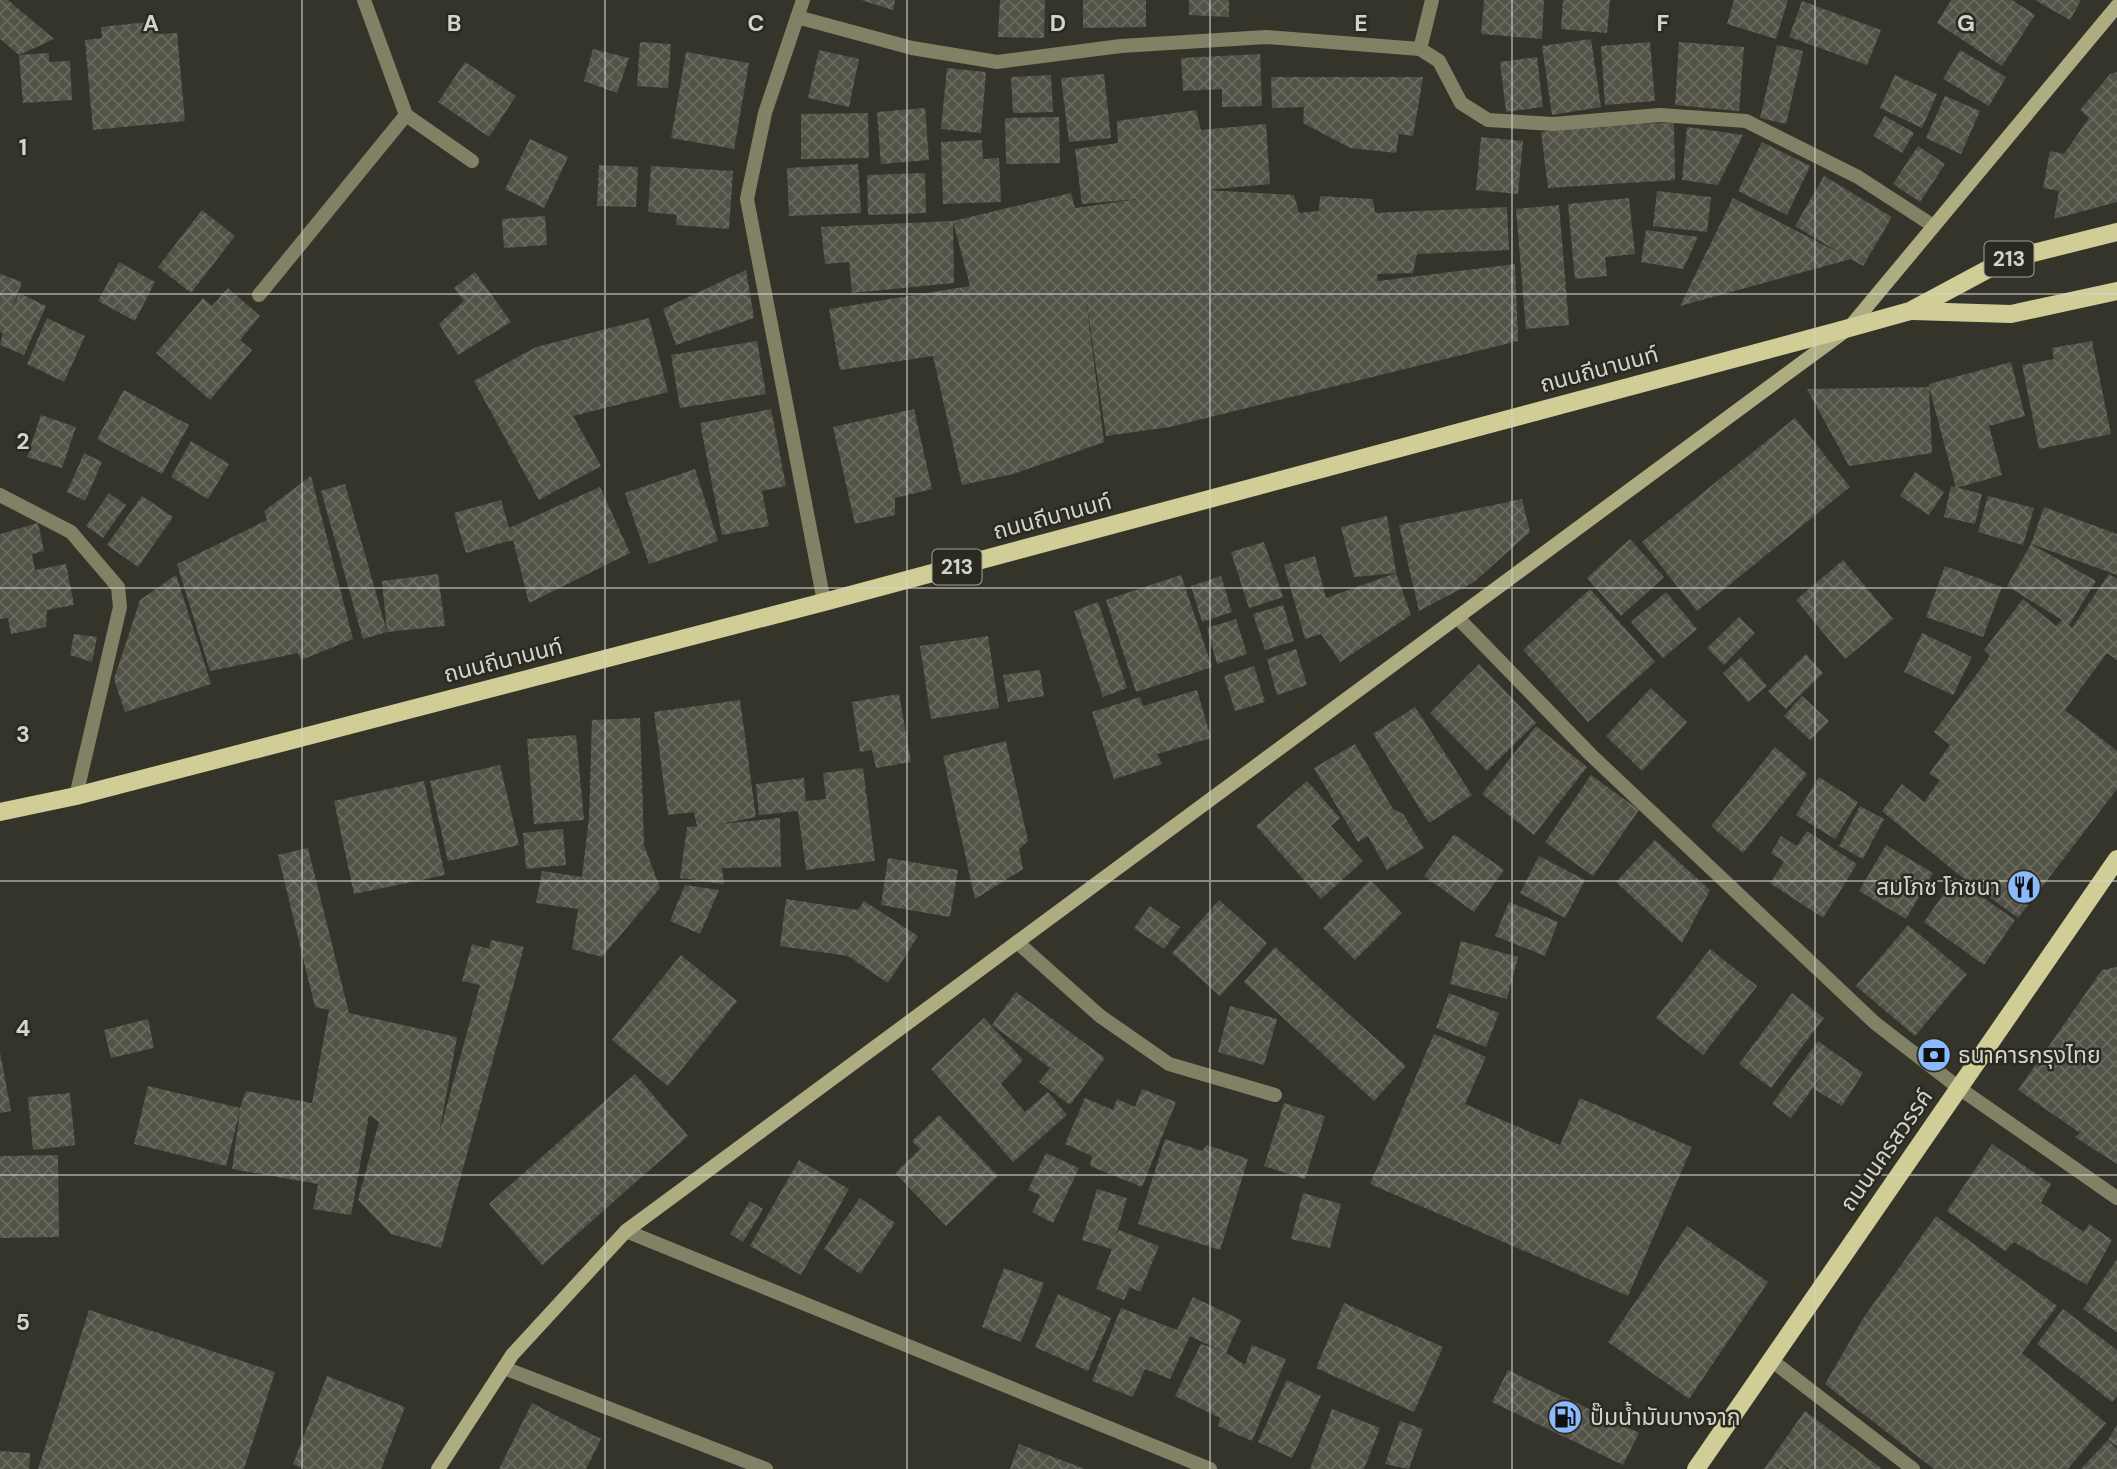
<svg xmlns="http://www.w3.org/2000/svg" width="2117" height="1469" viewBox="0 0 2117 1469" font-family="'DM Sans','Noto Sans Thai',sans-serif">
<style>
.building{fill:url(#building-cross-hatch)}
.lines{fill:none;stroke-linecap:round;stroke-linejoin:round}
.lane{stroke:#828166;stroke-width:14}
.street{stroke:#828166;stroke-width:14}
.secondary{stroke:#aeac81;stroke-width:14}
.primary{stroke:#d0ce96;stroke-width:18}
.grid{fill:none;stroke:#d4d4cd;stroke-width:2;stroke-opacity:0.55}
.labels{text-anchor:middle;stroke-width:5;stroke-linejoin:round;paint-order:stroke}
.shield{fill:#2b2a20;stroke:#a1a199;stroke-width:2}
.shield-label{font-size:21px;font-weight:bold;fill:#d4d4cd}
.street-label{font-size:23px;fill:#d4d4cd;stroke:#2b2a20}
.poi-label{font-size:23px;fill:#d4d4cd;stroke:#2b2a20;text-anchor:start}
.grid-label{font-size:23px;text-anchor:middle;font-weight:bold;fill:#d4d4cd;stroke:#2b2a20;stroke-width:5;stroke-linejoin:round;paint-order:stroke}
</style>
<defs>
<pattern id="building-cross-hatch" width="8" height="8" patternUnits="userSpaceOnUse" patternTransform="scale(1.75)"><rect width="8" height="8" fill="#525247"/><path d="M0 0l8 8M0 8l8-8" fill="none" stroke="#6a6a60"/></pattern>
</defs>
<rect width="100%" height="100%" fill="#35342a"/>
<path class="building" d="M0,0H8L54,39L19,55L49,53V62L70,61L72,100L23,103L19,55L0,39Z
M861,0H895L893,10Z
M1000,0H1045L1044,38L998,37Z
M1083,0H1146V27L1083,28Z
M1189,0H1229V17L1189,15Z
M1484,0H1544L1542,39L1481,34Z
M1563,0H1610L1607,33L1561,29Z
M1734,0H1788L1776,39L1727,24Z
M1951,0H2012L2035,15L2002,66L1937,23Z
M2035,0H2081L2070,20Z
M1802,1L1881,30L1867,65L1789,37Z
M157,21L159,34L177,33L185,121L93,130L85,40L102,38L101,27Z
M1591,39L1601,107L1552,115L1542,46Z
M640,42L671,44L668,88L637,86Z
M1650,42L1655,101L1605,105L1601,46Z
M1679,42L1744,47L1739,111L1675,105Z
M1777,45L1803,51L1786,124L1760,118Z
M593,49L629,58L617,93L584,81Z
M819,50L859,59L849,107L808,98Z
M1960,50L2006,77L1989,106L1943,79Z
M686,52L749,63L734,149L671,138Z
M1260,54L1262,106L1222,107V89L1183,91L1181,58Z
M1537,57L1543,107L1506,112L1500,62Z
M465,62L516,96L489,137L438,102Z
M947,68L986,72L981,133L941,129Z
M2117,72V202L2054,219L2059,191L2043,188L2050,151L2064,154L2089,118L2080,110L2110,74Z
M1104,74L1111,138L1069,142L1061,78Z
M1051,75L1053,112L1013,113L1011,77Z
M1895,75L1937,94L1922,128L1880,108Z
M1271,77H1423L1413,136L1399,134L1396,153L1350,148L1303,123L1304,107L1272,108Z
M1945,96L1980,111L1961,154L1926,138Z
M925,108L929,160L881,164L877,112Z
M1196,110L1201,130L1266,124L1270,184L1206,190L1294,195L1299,213L1319,211L1320,196L1373,199L1375,213L1507,207L1509,250L1417,254L1413,273L1377,274L1378,281L1515,264L1518,341L1170,427L1106,436L1085,291L1104,442L1013,474L962,485L933,356L840,370L829,309L970,286L953,221L1071,193L1075,208L1139,199L1082,204L1075,149L1118,143L1117,121Z
M868,113L869,158L801,159V114Z
M1885,116L1914,133L1902,153L1873,136Z
M1059,117L1060,163L1006,164L1005,118Z
M1674,123L1675,180L1548,188L1541,132L1621,124Z
M1687,127L1743,135L1718,185L1682,180Z
M1481,137L1523,141L1518,194L1476,190Z
M530,139L568,157L544,208L505,189Z
M982,140L983,159L999,158L1001,202L943,204L941,142Z
M1762,142L1810,166L1787,215L1738,191Z
M1918,146L1945,164L1920,202L1893,184Z
M858,164L861,213L789,216L787,168Z
M599,165L638,167L636,207L597,206Z
M651,166L733,171L729,229L676,225L677,215L648,212Z
M925,173L926,213L868,215L867,175Z
M1824,176L1892,217L1863,266L1851,259L1680,306L1733,198L1843,255L1795,226Z
M1657,191L1711,197L1707,232L1653,226Z
M1629,198L1635,254L1605,257L1607,276L1575,279L1568,204Z
M1559,205L1569,325L1526,329L1516,209Z
M202,210L235,236L191,293L158,267Z
M545,216L547,245L504,248L502,219Z
M953,221L954,283L852,293L849,262L825,264L821,227Z
M1646,230L1698,237L1683,269L1641,262Z
M119,262L155,282L135,321L98,301Z
M746,270L754,318L676,345L663,309Z
M475,272L511,322L458,355L439,324L464,301L454,288Z
M0,274L22,282L9,316L19,293L46,306L24,355L0,345L3,333L0,332Z
M228,288L260,316L240,340L252,350L210,400L156,353L203,298L212,306Z
M47,318L85,336L64,382L27,364Z
M649,318L668,392L573,416L601,466L539,500L474,381L536,347Z
M757,341L766,394L680,408L671,355Z
M2092,341L2111,434L2039,449L2022,365L2054,359L2052,348Z
M2011,362L2025,416L1989,426L2002,475L1956,488L1929,387L1932,453L1849,466L1807,389L1929,387V384Z
M124,390L189,425L162,474L97,439Z
M771,409L786,486L762,491L769,526L722,535L700,423Z
M914,409L932,489L895,498V515L855,524L833,427Z
M41,415L76,427L62,468L27,457Z
M1795,418L1850,487L1697,611L1642,542Z
M191,441L229,464L208,499L171,477Z
M84,453L102,462L85,501L67,492Z
M695,469L718,541L649,564L625,493Z
M1915,472L1944,492L1929,515L1900,496Z
M311,476L353,639L301,660L298,653L210,671L177,564L267,520L264,511Z
M345,484L387,632L382,581L438,574L445,626L387,632L363,639L321,491Z
M1951,486L1982,494L1975,524L1944,517Z
M600,487L630,553L529,603L513,540L466,553L454,513L501,500L509,528Z
M109,493L126,505L103,538L86,526Z
M142,496L173,517L138,567L107,545Z
M1988,496L2034,508L2023,545L1978,532Z
M1522,499L1530,532L1474,582L1419,611L1399,525Z
M2044,507L2117,534V575L2031,544Z
M1387,516L1396,573L1411,615L1340,662L1321,634L1305,639L1284,565L1315,556L1326,598L1396,573L1354,577L1341,527Z
M38,523L44,551L32,554L35,570L66,564L74,605L47,610L46,627L11,634L8,618L0,619V534Z
M1630,539L1664,577L1621,616L1587,578Z
M1264,542L1283,597L1249,608L1231,552Z
M2031,544L2096,581L2069,625L2072,628L2109,574L2117,579V660L2107,653L2065,710L2117,751V789L2018,918L1954,871L1882,811L1902,784L1924,802L1940,780L1929,774L1950,745L1934,732L1990,656L1984,650L2023,599L2056,626L2062,620L2007,586Z
M1843,560L1893,619L1845,659L1796,600Z
M1945,566L2002,587L1983,637L1926,617Z
M176,575L211,684L125,712L114,679L140,600Z
M1181,575L1212,667L1136,692L1106,600Z
M1221,576L1232,612L1202,622L1191,586Z
M1590,589L1655,662L1588,722L1523,650Z
M1666,592L1697,629L1663,658L1631,622Z
M1098,602L1127,688L1103,697L1074,611Z
M1283,605L1294,641L1265,650L1253,614Z
M1739,617L1755,633L1724,665L1707,648Z
M1236,619L1247,654L1217,664L1207,628Z
M1922,633L1972,657L1953,695L1904,672Z
M74,634L97,637L92,662L70,655Z
M988,636L999,708L931,719L920,646Z
M1296,649L1307,685L1277,695L1267,659Z
M1806,654L1823,673L1786,709L1768,691Z
M1741,657L1767,686L1748,702L1723,673Z
M1479,664L1536,723L1487,771L1430,713Z
M1254,666L1265,702L1235,711L1224,676Z
M1040,670L1044,696L1008,702L1003,675Z
M1651,688L1687,722L1642,771L1606,736Z
M1197,690L1211,738L1157,754L1162,764L1114,779L1092,712L1140,697L1143,706Z
M899,694L911,762L876,768L872,750L860,752L852,702Z
M1802,696L1829,721L1810,740L1784,716Z
M740,700L756,817L721,824L780,818L781,867L722,868L724,884L680,878L687,827L697,826L694,812L668,815L654,712Z
M1415,707L1472,795L1429,823L1373,734Z
M640,718L644,845L660,888L602,957L572,949L578,909L536,903L542,871L582,877L589,817L592,720Z
M1536,726L1587,767L1534,835L1482,794Z
M576,735L584,820L534,824L527,739Z
M1006,741L1028,841L1019,849L1023,869L975,899L943,756Z
M1355,744L1393,809L1403,814L1424,848L1387,870L1368,836L1358,842L1314,768Z
M1775,747L1807,774L1743,853L1711,826Z
M500,765L519,845L448,861L430,781Z
M863,768L875,861L806,870L798,811L759,815L756,784L804,778L806,801L826,799L823,773Z
M1591,775L1639,810L1593,876L1545,842Z
M1819,777L1858,802L1835,839L1796,815Z
M424,781L445,875L354,894L334,801Z
M1307,781L1340,818L1331,826L1363,861L1321,899L1256,826Z
M1860,806L1884,819L1863,859L1839,846Z
M563,829L566,865L526,869L523,833Z
M1807,831L1857,864L1823,918L1770,883L1784,862L1771,853L1781,836L1797,846Z
M1454,834L1504,870L1474,912L1424,876Z
M1655,840L1710,890L1682,943L1616,882Z
M1886,845L1933,873L1906,919L1859,891Z
M308,848L349,1013L457,1037L439,1134L480,985L462,981L472,944L489,949L491,940L524,947L441,1248L391,1234L358,1200L379,1122L369,1115L351,1215L313,1209L318,1184L232,1169L240,1111L226,1166L134,1144L148,1086L240,1108L246,1091L312,1103L329,1010L315,1007L278,855Z
M1539,856L1585,880L1565,918L1520,893Z
M888,858L958,870L950,917L881,905Z
M1955,878L2015,920L1984,965L1924,922Z
M1370,880L1402,913L1355,960L1323,928Z
M685,885L719,890L700,934L670,921Z
M786,899L858,910L864,901L918,936L888,983L848,956L780,946Z
M1219,900L1267,943L1220,996L1172,953Z
M1509,902L1558,922L1545,956L1495,936Z
M1150,906L1180,927L1164,949L1134,928Z
M1908,925L1967,974L1915,1036L1856,986Z
M1461,941L1518,957L1507,999L1450,984Z
M1275,947L1406,1066L1374,1101L1244,982Z
M1710,949L1757,986L1703,1055L1656,1018Z
M681,955L737,1001L668,1086L612,1040Z
M2117,967V1164L2075,1137L2080,1133L2018,1090L2102,970Z
M1016,992L1105,1058L1070,1105L1039,1082L1050,1068L992,1025Z
M1449,993L1499,1013L1486,1047L1436,1028Z
M1792,993L1824,1018L1771,1088L1739,1064Z
M1230,1006L1277,1019L1264,1065L1218,1052Z
M984,1018L1023,1060L1001,1084L1025,1112L1048,1092L1067,1115L1013,1162L931,1069Z
M148,1019L154,1048L111,1058L104,1030Z
M1434,1034L1486,1057L1465,1104L1560,1145L1580,1098L1692,1147L1628,1296L1370,1184Z
M1818,1041L1863,1073L1842,1106L1814,1089L1821,1077L1791,1118L1772,1104Z
M0,1052L11,1111L0,1113Z
M635,1074L688,1136L542,1265L489,1204Z
M1142,1089L1176,1102L1142,1187L1090,1166L1092,1156L1065,1144L1085,1098L1113,1110L1117,1099L1135,1107Z
M70,1093L75,1145L33,1150L28,1097Z
M1284,1103L1325,1116L1305,1179L1264,1166Z
M939,1115L998,1176L946,1226L895,1173L920,1149L912,1141Z
M1165,1139L1202,1151L1207,1145L1248,1159L1220,1250L1138,1224Z
M1992,1144L2051,1184L2041,1203L2084,1232L2089,1224L2112,1240L2087,1285L2014,1242L2005,1251L1947,1211Z
M1046,1153L1079,1168L1053,1223L1032,1212L1040,1195L1028,1190Z
M58,1155L59,1237L0,1238V1156Z
M799,1160L849,1189L801,1275L750,1246Z
M1097,1189L1127,1198L1115,1239L1119,1230L1159,1246L1140,1292L1130,1287L1124,1300L1096,1289L1112,1249L1082,1240Z
M1303,1193L1341,1204L1330,1248L1291,1239Z
M860,1198L895,1223L860,1274L824,1249Z
M750,1201L763,1209L743,1242L730,1234Z
M1936,1216L2057,1306L2022,1353L2106,1423L2068,1469H1934L1825,1384L1864,1317Z
M1687,1226L1768,1282L1689,1399L1608,1342Z
M2117,1259V1332L2083,1309Z
M1004,1268L1044,1283L1021,1342L982,1327Z
M1058,1294L1111,1318L1088,1371L1035,1347Z
M1193,1297L1241,1320L1226,1353L1245,1365L1252,1345L1286,1359L1252,1441L1218,1426L1220,1418L1175,1396L1201,1344L1221,1351L1190,1336L1170,1379L1145,1369L1133,1397L1092,1381L1121,1308L1177,1330Z
M1344,1303L1443,1347L1414,1412L1316,1368Z
M2063,1309L2117,1350V1396L2112,1402L2037,1344Z
M89,1310L275,1372L244,1469H38Z
M1508,1370L1639,1433L1623,1465L1492,1402Z
M327,1376L405,1407L381,1469H305L293,1464Z
M1287,1380L1321,1396L1292,1458L1258,1442Z
M532,1403L601,1439L586,1469H499Z
M1332,1409L1380,1428L1364,1469H1310Z
M1805,1411L1882,1469H1789L1777,1460L1787,1469H1764Z
M1400,1421L1423,1429L1409,1469L1385,1464Z
M2117,1425V1446L2108,1440L2117,1449V1469H2081L2108,1440Z
M1019,1444L1085,1469H1010Z
M0,1451L30,1453L29,1469H0Z"/>
<g class="lines">
<path class="lane" d="M504,1368L766,1469"/>
<path class="street" d="M364,0L406,115L472,161
M803,0L765,113L747,199L824,602
M797,17L912,48L997,62L1121,46L1266,37L1420,49L1432,0
M1420,49L1439,61L1461,103L1488,120L1553,124L1660,115L1746,121L1858,177L1932,225
M259,295L406,115
M0,495L71,532L118,587L120,607L76,796
M1457,617L1591,755L1875,1023L1959,1088L2117,1198
M1017,942L1100,1016L1169,1064L1275,1095
M626,1231L1210,1469
M1771,1360L1913,1469"/>
<path class="secondary" d="M438,1469L512,1355L626,1231L1849,328L2117,6"/>
<path class="primary" d="M1913,311L2011,314L2117,291
M0,812L76,796L824,602L1849,328L1910,311L2005,260L2117,232
M1696,1469L2117,859"/>
</g>
<path class="grid" d="M302,0V1469M605,0V1469M907,0V1469M1210,0V1469M1512,0V1469M1815,0V1469M0,294H2117M0,588H2117M0,881H2117M0,1175H2117"/>
<defs>
<g id="restaurant-disc" transform="scale(1.75)"><circle r="9.5" fill="#89bafc" stroke="#2b2a20"/><path d="M-5-6h1v4h1v-4h1v4h1v-4h1v5L-1.5 .5V6h-2V.5L-5-1ZM5-6V6H3V1.5H1.5Q1.5-4 5-6Z" fill="#111"/></g>
<g id="bank-disc" transform="scale(1.75)"><circle r="9.5" fill="#89bafc" stroke="#2b2a20"/><path d="M-6-4H6V4H-6ZM0-2.3a2.3 2.3 0 1 0 0 4.6a2.3 2.3 0 1 0 0-4.6Z" fill="#111"/></g>
<g id="fuel-disc" transform="scale(1.75)"><circle r="9.5" fill="#89bafc" stroke="#2b2a20"/><path d="M-5.5-6h7V0h2V4h1.3V-2.5L3-4.5l.8-.8L6-3V5H2.5V1h-1V6h-7ZM-4.2-4.7v3.2H.2V-4.7Z" fill="#111"/></g>
</defs>
<g fill-rule="evenodd">
<use href="#restaurant-disc" x="2024" y="887"/>
<use href="#bank-disc" x="1934" y="1055"/>
<use href="#fuel-disc" x="1565" y="1417"/>
</g>
<g class="labels">
<g class="shield">
<rect x="1984.5" y="241.5" width="49" height="35" rx="5"/>
<rect x="932.5" y="549.5" width="49" height="35" rx="5"/>
</g>
<g class="shield-label">
<text x="2009" y="266">213</text>
<text x="957" y="574">213</text>
</g>
<g class="street-label">
<text transform="translate(1599 369) rotate(-15)" y="8">ถนนถีนานนท์</text>
<text transform="translate(1052 516) rotate(-15)" y="8">ถนนถีนานนท์</text>
<text transform="translate(503 660) rotate(-14)" y="8">ถนนถีนานนท์</text>
<text transform="translate(1886 1150) rotate(-55)" y="8">ถนนนครสวรรค์</text>
</g>
<g class="poi-label">
<text x="2000" y="895" text-anchor="end">สมโภช โภชนา</text>
<text x="1958" y="1063">ธนาคารกรุงไทย</text>
<text x="1590" y="1425">ปั๊มน้ำมันบางจาก</text>
</g>
</g>
<g class="grid-label">
<text x="151" y="31">A</text>
<text x="454" y="31">B</text>
<text x="756" y="31">C</text>
<text x="1058" y="31">D</text>
<text x="1361" y="31">E</text>
<text x="1663" y="31">F</text>
<text x="1966" y="31">G</text>
<text x="23" y="155">1</text>
<text x="23" y="449">2</text>
<text x="23" y="742">3</text>
<text x="23" y="1036">4</text>
<text x="23" y="1330">5</text>
</g>
</svg>
